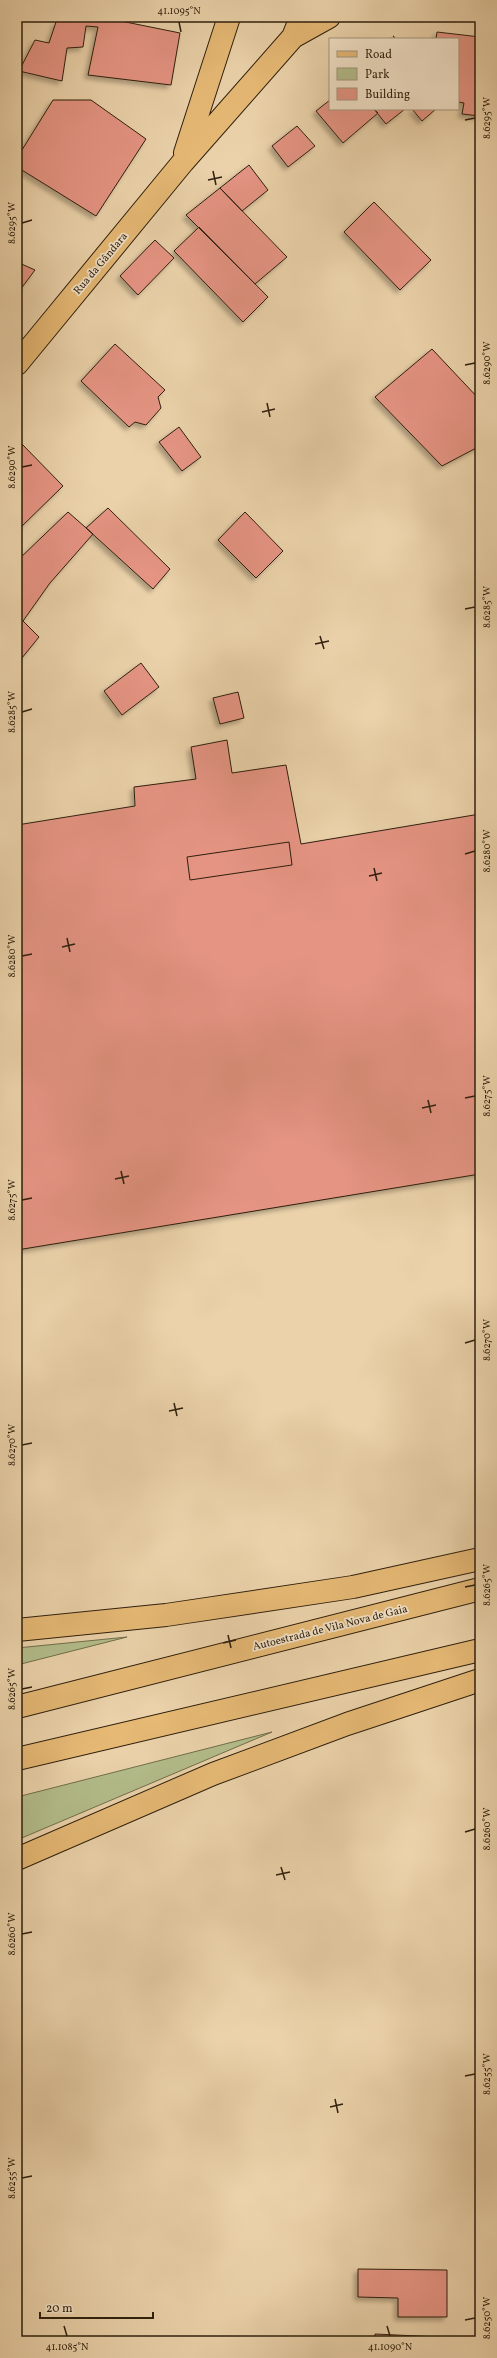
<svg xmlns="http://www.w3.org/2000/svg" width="497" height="2358" viewBox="0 0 497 2358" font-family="Vollkorn,serif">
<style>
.green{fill:#b3bd8b;stroke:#706e4c}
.building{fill:#e59483;stroke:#2e1f0d;filter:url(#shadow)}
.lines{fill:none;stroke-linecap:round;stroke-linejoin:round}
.major-casing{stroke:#2e1f0d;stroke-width:24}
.highway-casing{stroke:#2e1f0d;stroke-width:24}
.path{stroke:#2e1f0d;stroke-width:2.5;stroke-dasharray:1 2;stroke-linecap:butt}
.major{stroke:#e6b975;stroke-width:22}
.highway{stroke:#e6b975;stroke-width:22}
.ticks{fill:none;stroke:#2e1f0d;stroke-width:1.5}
.labels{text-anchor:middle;stroke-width:3.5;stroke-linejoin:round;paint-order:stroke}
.street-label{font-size:11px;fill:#2e1f0d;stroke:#f2e2c8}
.neatline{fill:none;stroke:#2e1f0d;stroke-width:1.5}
.ticks-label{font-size:10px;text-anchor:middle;fill:#2e1f0d}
</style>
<defs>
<filter id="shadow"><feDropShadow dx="-3.5" dy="3.5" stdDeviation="2" flood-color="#0004"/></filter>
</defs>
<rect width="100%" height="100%" fill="#ebd2aa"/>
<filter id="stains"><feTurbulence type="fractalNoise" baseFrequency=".005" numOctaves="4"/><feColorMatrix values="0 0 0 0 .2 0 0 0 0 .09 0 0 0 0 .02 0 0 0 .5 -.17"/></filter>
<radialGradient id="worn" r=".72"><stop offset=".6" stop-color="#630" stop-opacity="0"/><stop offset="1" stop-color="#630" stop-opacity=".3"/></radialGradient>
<path class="green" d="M127,1637L17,1665V1648Z
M272,1732L17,1840V1797Z"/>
<path class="building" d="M81,17H101L180,33L171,85L88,75L98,27L86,26L83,47L67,48L62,81L19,71L35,40L49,43L56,22Z
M437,32L480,37V116L462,114L464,103L458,102V39H436Z
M53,100H91L146,139L96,216L17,167V158Z
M330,100V109H374L378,113L343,143L316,111Z
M374,109H405L386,124Z
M412,109H436L422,121Z
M297,126L315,146L288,167L272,146Z
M249,165L268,190L242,211L220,188Z
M220,188L287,257L255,284L186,215Z
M374,202L431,260L400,290L344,232Z
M199,227L268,297L243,322L174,251Z
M155,240L174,258L138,295L120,276Z
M17,262L35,270L17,294Z
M115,344L165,390L158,397L161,408L146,425L135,422L129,427L81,381Z
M432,349L480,400V446L442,466L375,397Z
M179,427L201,457L182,471L159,442Z
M20,442L63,486L17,531V445Z
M108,508L170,569L153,589L86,528Z
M68,512L93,534L50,583L23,621L39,637L17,664V561Z
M245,512L283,551L256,578L218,540Z
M141,663L159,687L122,715L104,691Z
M238,692L244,718L220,724L213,698Z
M227,740L232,773L286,765L301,844L480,814V1174L17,1250V825L135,806L134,787L196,779L191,747Z
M289,842L292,865L190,880L187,857Z
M358,2269L447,2270V2317H398V2298L358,2297Z
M375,2334L438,2337V2341H375Z"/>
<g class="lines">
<g class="major-casing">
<path id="major" d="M293,37L329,17
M185,153L229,17
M17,364L183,162L293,37L301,17"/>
</g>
<g class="highway-casing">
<path id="highway" d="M17,1630L166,1615L353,1587L480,1559
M17,1707L480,1589
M17,1759L480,1650
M17,1859L213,1774L347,1724L480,1680"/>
</g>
<path class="path" d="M391,39L395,36"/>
<use href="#major" class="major"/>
<use href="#highway" class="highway"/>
</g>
<path class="ticks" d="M179,22L181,32M465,120L475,118M213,171L216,185M208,180L222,177M22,223L32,220M465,365L475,363M267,403L270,417M262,412L275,409M22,467L32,465M465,609L475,607M320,636L324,649M315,644L329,641M22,712L32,709M465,854L475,851M374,868L377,881M369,876L382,873M67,938L70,952M62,947L75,944M22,956L32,954M465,1098L475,1096M428,1100L431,1113M422,1108L436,1105M121,1171L124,1184M115,1179L129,1176M22,1200L32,1198M465,1343L475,1340M174,1403L177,1416M169,1411L183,1408M22,1445L32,1443M465,1587L475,1585M228,1635L231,1648M223,1643L236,1640M22,1689L32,1687M465,1832L475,1829M281,1867L285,1880M276,1875L290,1872M22,1934L32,1932M465,2076L475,2074M335,2099L338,2113M330,2107L343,2104M22,2178L32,2176M465,2320L475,2318M64,2326L67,2336M387,2326L390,2336"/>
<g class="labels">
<g class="street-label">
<text transform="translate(100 263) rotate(-50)" y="4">Rua da Gândara</text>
<text transform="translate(330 1627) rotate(-14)" y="4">Autoestrada de Vila Nova de Gaia</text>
</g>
</g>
<rect width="497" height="2358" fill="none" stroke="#ebd2aa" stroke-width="44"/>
<rect x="329" y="38" width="130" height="72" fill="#f2e2c8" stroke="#a4947d"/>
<rect x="337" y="51" width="20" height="6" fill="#e6b975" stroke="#a4947d"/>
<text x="365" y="58" font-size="12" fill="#2e1f0d">Road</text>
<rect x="337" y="68" width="20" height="12" fill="#b3bd8b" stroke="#a4947d"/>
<text x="365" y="78" font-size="12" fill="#2e1f0d">Park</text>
<rect x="337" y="88" width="20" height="12" fill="#e59483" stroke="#a4947d"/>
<text x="365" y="98" font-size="12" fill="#2e1f0d">Building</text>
<path d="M40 2312v6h113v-6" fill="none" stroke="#2e1f0d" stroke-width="2"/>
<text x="46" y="2312" font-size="12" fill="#2e1f0d" stroke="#f2e2c8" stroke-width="3" paint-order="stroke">20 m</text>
<rect x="22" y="22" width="453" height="2314" class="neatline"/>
<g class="ticks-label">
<text x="179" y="14">41.1095°N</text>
<text transform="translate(486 118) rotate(-90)" y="4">8.6295°W</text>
<text transform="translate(11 223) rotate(-90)" y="4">8.6295°W</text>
<text transform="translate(486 363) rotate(-90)" y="4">8.6290°W</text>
<text transform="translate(11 467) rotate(-90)" y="4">8.6290°W</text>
<text transform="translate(486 607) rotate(-90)" y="4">8.6285°W</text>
<text transform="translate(11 712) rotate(-90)" y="4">8.6285°W</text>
<text transform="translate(486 851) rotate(-90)" y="4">8.6280°W</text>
<text transform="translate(11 956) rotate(-90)" y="4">8.6280°W</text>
<text transform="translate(486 1096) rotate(-90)" y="4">8.6275°W</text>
<text transform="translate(11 1200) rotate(-90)" y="4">8.6275°W</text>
<text transform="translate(486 1340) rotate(-90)" y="4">8.6270°W</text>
<text transform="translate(11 1445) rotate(-90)" y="4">8.6270°W</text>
<text transform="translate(486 1585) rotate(-90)" y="4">8.6265°W</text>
<text transform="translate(11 1689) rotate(-90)" y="4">8.6265°W</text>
<text transform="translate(486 1829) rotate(-90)" y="4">8.6260°W</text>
<text transform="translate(11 1934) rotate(-90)" y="4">8.6260°W</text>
<text transform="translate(486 2074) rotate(-90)" y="4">8.6255°W</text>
<text transform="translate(11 2178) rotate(-90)" y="4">8.6255°W</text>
<text transform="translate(486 2318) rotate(-90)" y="4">8.6250°W</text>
<text x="67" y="2350">41.1085°N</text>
<text x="390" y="2350">41.1090°N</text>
</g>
<rect width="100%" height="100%" filter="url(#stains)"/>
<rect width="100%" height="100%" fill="url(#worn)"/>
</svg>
